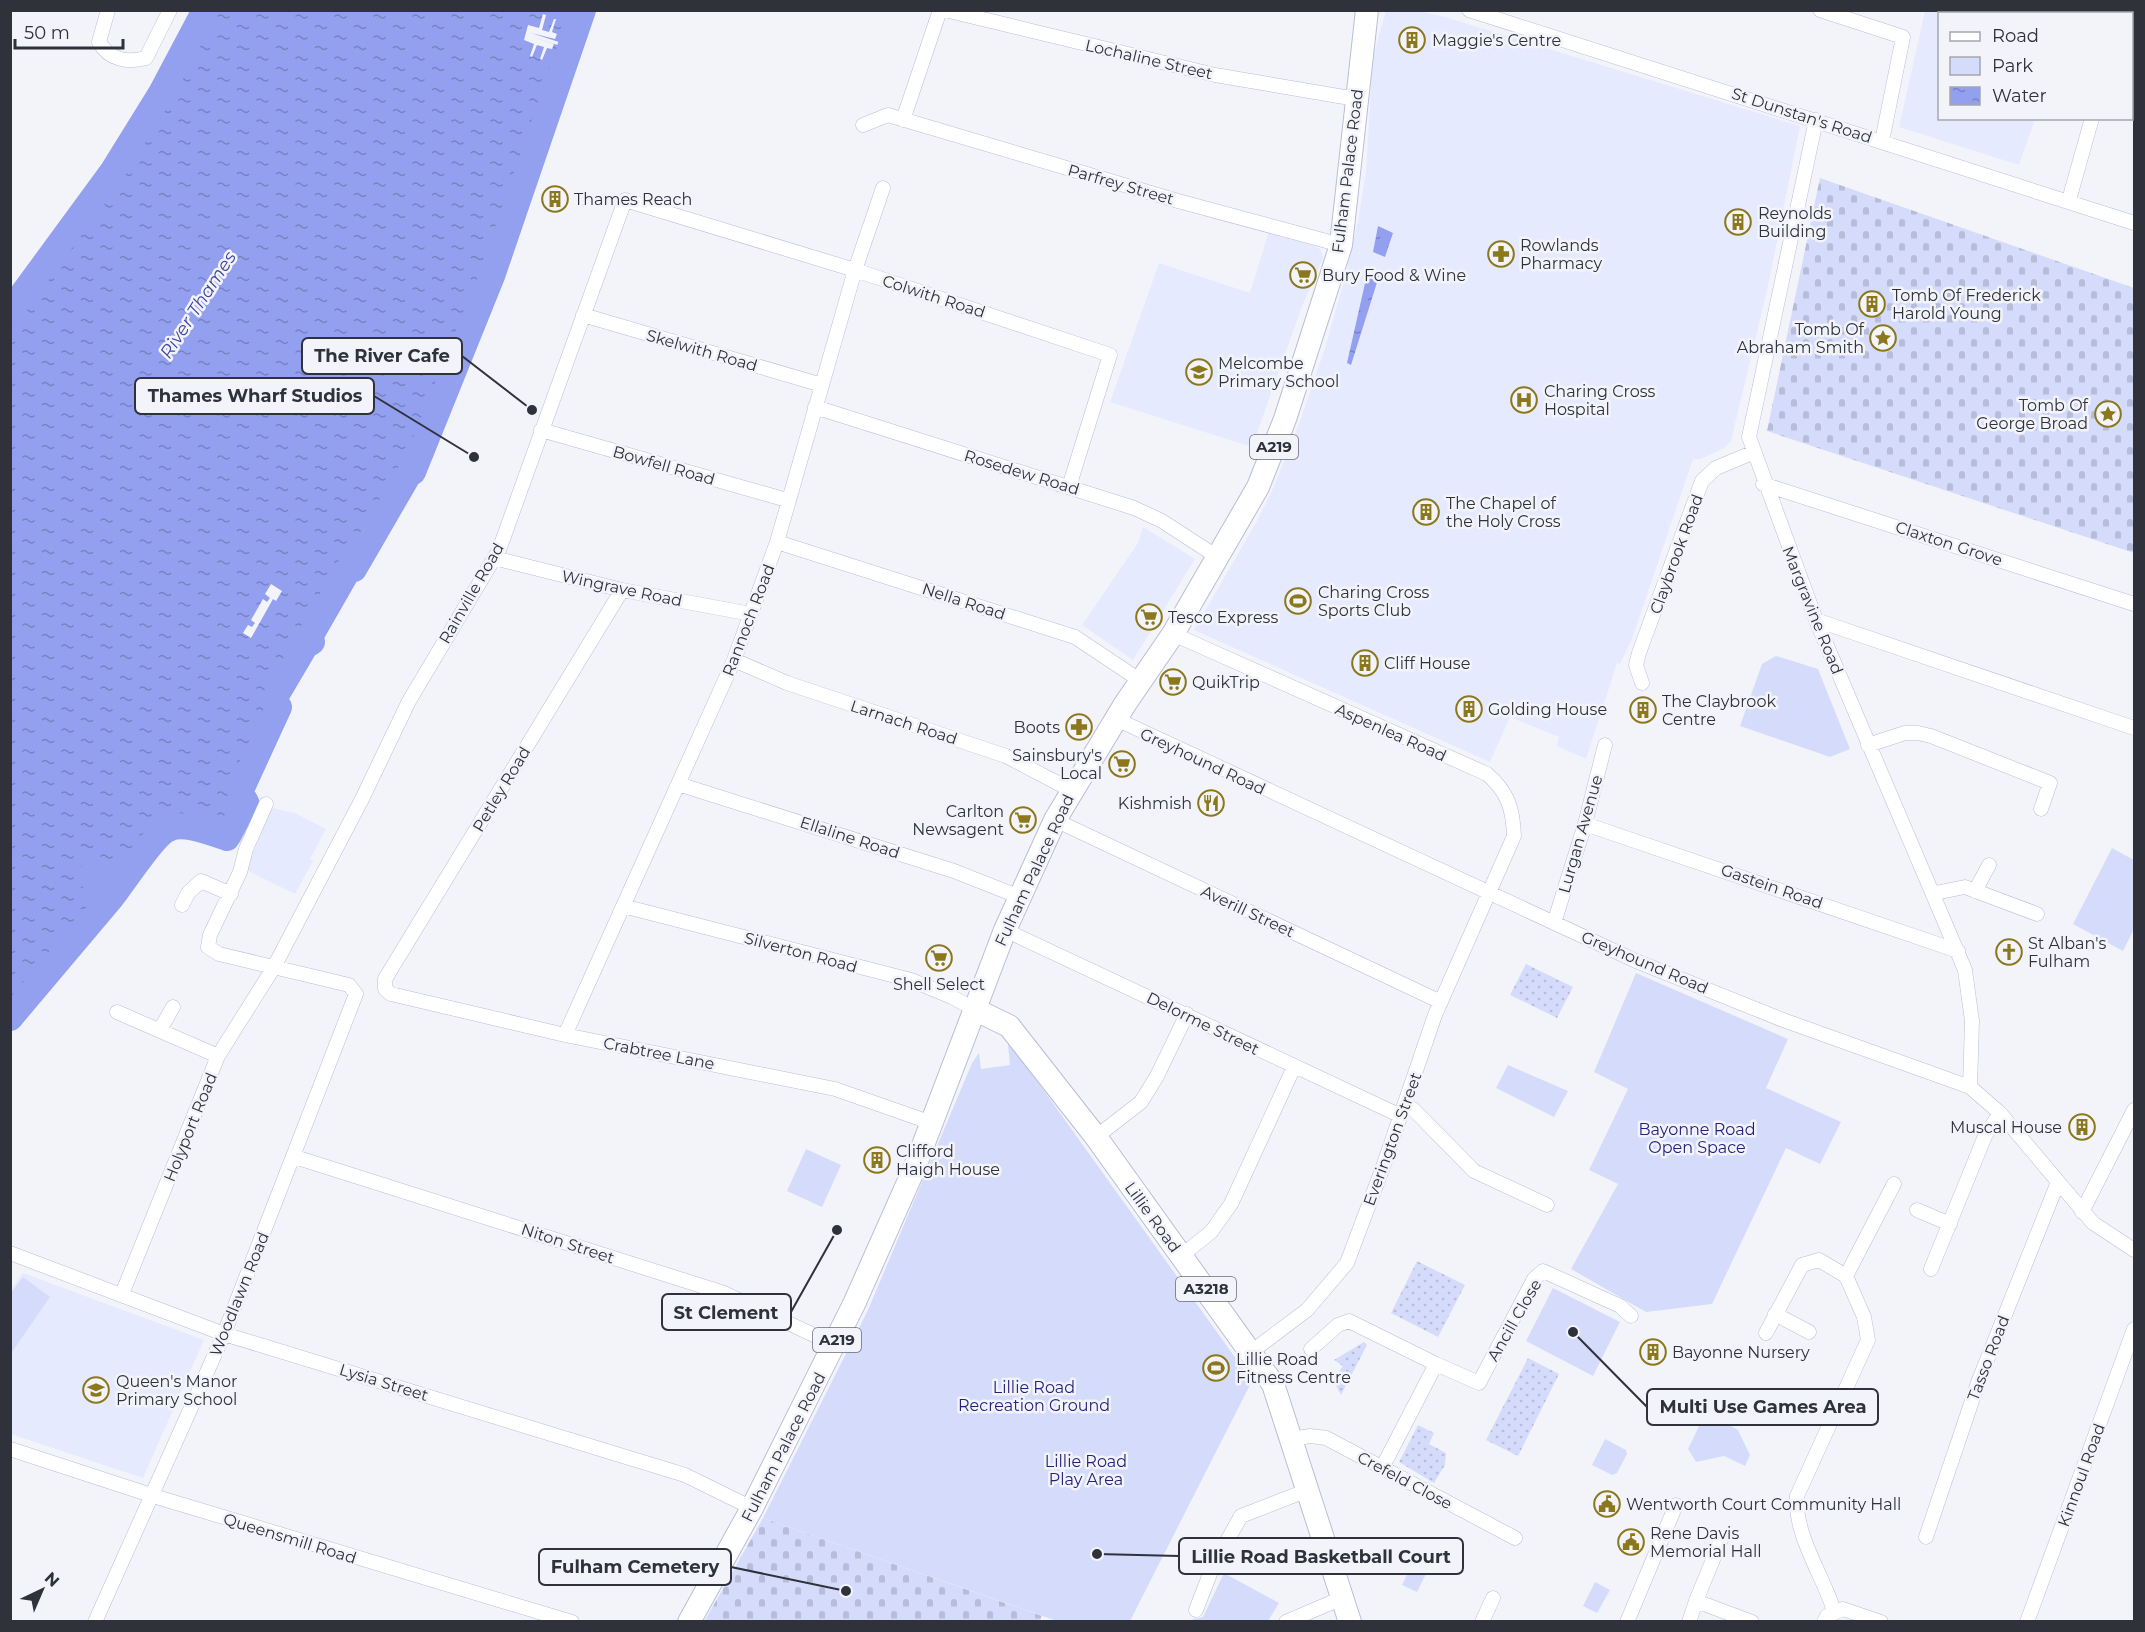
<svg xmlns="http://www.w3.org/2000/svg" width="2145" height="1632" viewBox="0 0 2145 1632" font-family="Montserrat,sans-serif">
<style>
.built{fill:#e6eaff}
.grass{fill:url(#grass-dots)}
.cemetery{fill:url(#cemetery-stones)}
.green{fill:#d5dcfb}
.water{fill:url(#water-ripples)}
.pier{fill:#f3f4fa}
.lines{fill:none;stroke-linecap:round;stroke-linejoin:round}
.river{stroke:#939fef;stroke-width:26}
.minor-casing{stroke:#b8bdd8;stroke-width:15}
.primary-casing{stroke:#b8bdd8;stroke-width:24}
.minor{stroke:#fff;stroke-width:14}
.primary{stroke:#fff;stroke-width:22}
.labels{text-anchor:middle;stroke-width:5;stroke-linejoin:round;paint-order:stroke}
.shield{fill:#f3f4fa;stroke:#6a6c74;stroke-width:1.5}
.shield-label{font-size:15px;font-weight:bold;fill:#2f313b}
.poi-label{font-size:16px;fill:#2f313b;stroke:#f3f4fa;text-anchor:start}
.street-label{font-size:16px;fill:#2f313b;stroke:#f3f4fa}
.park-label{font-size:16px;fill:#241f7a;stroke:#f3f4fa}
.water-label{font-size:18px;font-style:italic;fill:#4146a3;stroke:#f3f4fa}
.leader{fill:none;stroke:#2f313b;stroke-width:2}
.callout-dot{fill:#2f313b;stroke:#f3f4fa;stroke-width:2}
.callout{fill:#f3f4fa;stroke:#2f313b;stroke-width:2}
.callout-label{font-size:18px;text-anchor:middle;font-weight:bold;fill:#2f313b}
</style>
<defs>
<pattern id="grass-dots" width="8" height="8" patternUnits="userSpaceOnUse" patternTransform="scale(1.5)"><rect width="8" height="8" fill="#d5dcfb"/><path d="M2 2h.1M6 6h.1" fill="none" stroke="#b7bdd8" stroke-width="1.8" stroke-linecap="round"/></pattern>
<pattern id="cemetery-stones" width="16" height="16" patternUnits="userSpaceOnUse" patternTransform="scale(1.5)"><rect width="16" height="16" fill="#d5dcfb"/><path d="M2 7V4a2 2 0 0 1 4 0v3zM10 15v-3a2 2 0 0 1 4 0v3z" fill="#b7bdd8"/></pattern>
<pattern id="water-ripples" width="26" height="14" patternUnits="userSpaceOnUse" patternTransform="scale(1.5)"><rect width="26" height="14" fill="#939fef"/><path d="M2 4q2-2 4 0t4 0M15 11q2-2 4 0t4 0" fill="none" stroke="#7882c3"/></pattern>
</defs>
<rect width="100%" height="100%" fill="#f3f4fa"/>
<path class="built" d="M1386,11H1418L1445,17L1800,126L1768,286L1731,441L1724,448L1701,459H1693L1632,639L1620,664L1617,663L1586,759L1557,746L1559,737L1510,717L1490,762L1194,630L1257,521L1271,493L1300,421L1325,348L1346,274L1358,221L1366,171L1373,57Z
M1925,11H2060V14H1940V118L2035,119L2019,165L1899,127Z
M1269,231L1320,248L1323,258L1301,309L1252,447L1110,402L1159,263L1250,293Z
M1143,527L1195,559L1133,660L1082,625L1138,543Z
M272,808L295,813L326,829L310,859L313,861L295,894L246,870Z
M23,1273L204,1340L143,1478L11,1434V1289Z"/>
<path class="grass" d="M1526,964L1573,987L1557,1018L1510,995Z
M1417,1261L1465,1285L1438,1337L1391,1313Z
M1364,1342L1367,1345L1341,1395L1333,1380L1343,1366L1334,1360Z
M1528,1358L1559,1374L1518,1456L1486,1440Z
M1418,1425L1434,1433L1429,1444L1446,1453L1445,1465L1434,1483L1399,1462Z"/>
<path class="cemetery" d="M1820,178L2134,288V553L1767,431Z
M763,1518L1042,1616L1039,1622H704Z"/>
<path class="green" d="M1776,656L1818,669L1850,749L1830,757L1740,726L1762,664Z
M246,802L257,811L240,843L227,838Z
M2112,848L2134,860V929L2123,951L2073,924Z
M1636,973L1788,1039L1766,1088L1841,1122L1820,1164L1786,1148L1712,1304L1646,1312L1571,1269L1618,1184L1589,1170L1628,1089L1594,1072Z
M1008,1045L1014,1049L1252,1381L1130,1621H1057L763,1518L868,1310L972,1063L979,1053L981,1069L1010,1065Z
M1508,1065L1568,1091L1554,1117L1496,1088Z
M806,1149L841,1165L822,1207L787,1191Z
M23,1277L50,1297L12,1352L11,1293Z
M1553,1288L1620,1322L1593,1376L1526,1341Z
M1716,1418L1738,1430L1750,1455L1745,1466L1724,1456L1696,1462L1688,1449L1700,1424Z
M1605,1439L1626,1450L1627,1454L1617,1473L1612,1475L1592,1465Z
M1425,1538L1440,1546L1417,1592L1402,1585Z
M1224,1573L1279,1603L1268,1621H1186L1203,1617Z
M1595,1582L1610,1590L1597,1613L1583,1606Z"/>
<path class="water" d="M205,11H583L492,276L413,472L409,474L354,569L350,567L311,635L312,642L306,645L274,701L279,707L240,792L246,802L227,838L179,827L168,829L157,837L112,897L11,1018V311L112,172L161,93Z
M1378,226L1393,233L1385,257L1373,252Z
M1368,270L1380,273L1351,365L1347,363Z"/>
<path class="pier" d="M543,14L546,15L542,30L549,32L554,19H556L552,32L557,34L555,39L531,33L571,46L570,49L530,36L554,44L552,49L547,48L542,60L540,59L544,47L537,45L532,57L530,56L534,44L524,40L528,25L539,28Z
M271,584L282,591L276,601L273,599L251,638L243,633L248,625L252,627L255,623L251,620L263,599L267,602L270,598L265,594Z"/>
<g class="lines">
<path class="river" d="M10,311L112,172L161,93L205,10
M90,876L112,897C123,883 154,835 168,829C184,821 211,833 227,838L246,802L240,792L279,707L273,701L306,645L312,642L311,635L350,567L354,569L409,474L413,472L492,276L583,10
M10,1018L112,897L107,893"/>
<g class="minor-casing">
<path id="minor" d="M108,10L99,42C109,60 128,63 146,58L170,10
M945,10L1215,75L1356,99
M1469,10L2134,223
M1820,10L1903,37L1882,141
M2132,57L2134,58
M903,120L940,10
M1816,120L1749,437L1816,620L1965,970L1972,1021L1970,1087
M863,125L888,115L1178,201L1341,245
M2069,200L2092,118
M583,315L822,385
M815,407L1134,508L1162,521L1219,558
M541,430L787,500
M1763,484L2134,604
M777,542L1075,637L1141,681
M494,558L622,590L751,614
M622,590L385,979V989L391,994L565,1035L835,1089L932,1123
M1816,620L2134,728
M1173,634L1487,774C1508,792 1513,809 1514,836L1435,1015L1383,1167L1347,1263L1307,1310L1251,1352
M734,660L787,683L1006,756L1071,790
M1642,683L1636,665L1639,653L1702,481L1716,468L1752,453
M1116,719L1636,961L1783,1020L1970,1087L2000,1113L2093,1223L2134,1250
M1868,745L1905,733H1918L1931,736L2050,783L2041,809
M678,784L954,871L1020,897
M1055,820L1441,1002
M1585,824L1958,951
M1975,891L1989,865
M1935,893L1965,887L2037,914
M182,905L188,893L201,881L231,894
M623,906L911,980L952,997L976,1010
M1554,923L1585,824L1605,745
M1005,930L1401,1116
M117,1012L218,1056
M160,1030L173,1007
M565,1035L734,660L777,542L855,270L883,188
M1405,1107L1413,1109L1474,1171L1547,1205
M1096,1137L1141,1102L1157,1076L1187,1014
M295,1157L724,1293L835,1345
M1917,1210L1950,1224
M2082,1212L2134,1110
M10,1253L224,1334L685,1475L752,1508
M1181,1256L1211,1232L1231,1204L1294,1067
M1931,1269L1985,1136L2000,1113
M122,1294L218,1056L274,967L362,799L409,701L499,550L625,200L855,270L1110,355L1069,487
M1775,1314L1809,1332
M1766,1333L1802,1265L1819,1260L1846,1276
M1311,1349L1338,1325L1349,1321L1436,1364
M1292,1439L1310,1436L1326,1438L1515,1538
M10,1449L160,1498L572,1622
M1382,1468L1436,1364L1479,1383L1534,1279L1543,1271L1620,1306L1631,1316
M1926,1537L1979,1380L2058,1182
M1721,1540L1696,1601L1752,1622
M1196,1610L1213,1566L1241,1516L1308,1490
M1834,1611C1823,1575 1794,1535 1797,1496L1868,1340L1864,1317L1846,1276L1894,1184
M95,1622L224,1334L356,994L349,985L219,954L208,947L210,935L240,872L246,849L266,804
M1286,1622L1342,1598
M1482,1622L1493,1598
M1627,1622L1676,1505
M1689,1622L1696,1601
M1824,1622L1827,1616L1843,1609L1881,1622
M2027,1622L2134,1329"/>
</g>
<g class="primary-casing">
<path id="primary" d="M976,1010L1009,1026L1096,1137L1273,1384L1350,1622
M689,1622L752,1508L854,1304L914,1169L1005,930L1055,820L1125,704L1173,634L1258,487L1285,419L1341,245L1367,10"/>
</g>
<use href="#minor" class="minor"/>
<use href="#primary" class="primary"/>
</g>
<defs>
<g id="building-ring" transform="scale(1.35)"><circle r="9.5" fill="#f3f4fa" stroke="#8b781d" stroke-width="1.5"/><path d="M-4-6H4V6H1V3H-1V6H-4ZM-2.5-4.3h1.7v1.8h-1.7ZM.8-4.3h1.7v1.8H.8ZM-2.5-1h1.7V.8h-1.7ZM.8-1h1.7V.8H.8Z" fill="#8b781d"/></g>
<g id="pharmacy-ring" transform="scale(1.35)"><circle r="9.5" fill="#f3f4fa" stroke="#8b781d" stroke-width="1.5"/><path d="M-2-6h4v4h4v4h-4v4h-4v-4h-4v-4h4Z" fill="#8b781d"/></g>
<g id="supermarket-ring" transform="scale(1.35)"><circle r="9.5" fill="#f3f4fa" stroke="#8b781d" stroke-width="1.5"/><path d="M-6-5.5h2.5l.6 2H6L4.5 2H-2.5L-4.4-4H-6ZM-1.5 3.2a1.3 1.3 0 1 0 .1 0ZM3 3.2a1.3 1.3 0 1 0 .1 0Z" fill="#8b781d"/></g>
<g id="sight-ring" transform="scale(1.35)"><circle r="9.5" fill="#f3f4fa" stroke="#8b781d" stroke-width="1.5"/><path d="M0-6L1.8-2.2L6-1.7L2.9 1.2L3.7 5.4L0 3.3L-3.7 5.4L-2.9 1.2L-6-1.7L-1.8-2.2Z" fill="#8b781d"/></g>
<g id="school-ring" transform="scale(1.35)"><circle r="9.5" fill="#f3f4fa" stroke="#8b781d" stroke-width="1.5"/><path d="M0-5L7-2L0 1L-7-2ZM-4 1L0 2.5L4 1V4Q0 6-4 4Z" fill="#8b781d"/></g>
<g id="hospital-ring" transform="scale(1.35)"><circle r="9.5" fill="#f3f4fa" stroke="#8b781d" stroke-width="1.5"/><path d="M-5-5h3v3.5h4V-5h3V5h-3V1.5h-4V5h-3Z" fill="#8b781d"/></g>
<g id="stadium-ring" transform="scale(1.35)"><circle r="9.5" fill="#f3f4fa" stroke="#8b781d" stroke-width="1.5"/><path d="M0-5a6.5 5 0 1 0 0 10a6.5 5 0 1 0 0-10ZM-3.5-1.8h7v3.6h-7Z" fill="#8b781d"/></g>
<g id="restaurant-ring" transform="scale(1.35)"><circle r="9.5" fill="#f3f4fa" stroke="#8b781d" stroke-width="1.5"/><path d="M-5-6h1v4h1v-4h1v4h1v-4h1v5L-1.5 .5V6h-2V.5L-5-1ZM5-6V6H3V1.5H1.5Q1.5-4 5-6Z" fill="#8b781d"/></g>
<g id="church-ring" transform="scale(1.35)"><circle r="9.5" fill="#f3f4fa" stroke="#8b781d" stroke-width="1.5"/><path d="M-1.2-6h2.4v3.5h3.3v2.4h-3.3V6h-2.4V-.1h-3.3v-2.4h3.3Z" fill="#8b781d"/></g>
<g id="civic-ring" transform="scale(1.35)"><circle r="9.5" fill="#f3f4fa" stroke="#8b781d" stroke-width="1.5"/><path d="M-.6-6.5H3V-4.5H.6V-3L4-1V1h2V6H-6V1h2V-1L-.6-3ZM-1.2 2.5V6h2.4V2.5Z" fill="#8b781d"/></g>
</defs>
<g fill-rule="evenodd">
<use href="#building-ring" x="1412" y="40"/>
<use href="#building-ring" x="555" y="199"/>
<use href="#building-ring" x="1738" y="222"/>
<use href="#pharmacy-ring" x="1501" y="254"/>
<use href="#supermarket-ring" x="1303" y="275"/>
<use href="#building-ring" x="1872" y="304"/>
<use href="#sight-ring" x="1883" y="338"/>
<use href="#school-ring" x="1199" y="372"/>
<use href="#hospital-ring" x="1524" y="400"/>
<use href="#sight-ring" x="2108" y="414"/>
<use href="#building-ring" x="1426" y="512"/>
<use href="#stadium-ring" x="1298" y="601"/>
<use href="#supermarket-ring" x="1149" y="617"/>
<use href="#building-ring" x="1365" y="663"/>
<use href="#supermarket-ring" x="1173" y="682"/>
<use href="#building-ring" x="1469" y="709"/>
<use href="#building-ring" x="1643" y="710"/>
<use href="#pharmacy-ring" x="1079" y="727"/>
<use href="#supermarket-ring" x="1122" y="764"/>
<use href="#restaurant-ring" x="1211" y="803"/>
<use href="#supermarket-ring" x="1023" y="820"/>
<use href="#church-ring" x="2009" y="952"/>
<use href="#supermarket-ring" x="939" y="958"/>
<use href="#building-ring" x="2082" y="1127"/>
<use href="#building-ring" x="877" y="1160"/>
<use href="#building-ring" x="1653" y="1352"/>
<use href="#stadium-ring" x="1216" y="1368"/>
<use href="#school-ring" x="96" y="1390"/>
<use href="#civic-ring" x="1607" y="1504"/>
<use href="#civic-ring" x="1631" y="1542"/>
</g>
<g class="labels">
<g class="shield">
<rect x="1250" y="435" width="48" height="24" rx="4.5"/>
<rect x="1176" y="1277" width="60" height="24" rx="4.5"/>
<rect x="813" y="1328" width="48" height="24" rx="4.5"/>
</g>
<g class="shield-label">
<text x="1274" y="452">A219</text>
<text x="1206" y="1294">A3218</text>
<text x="837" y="1345">A219</text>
</g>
<g class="poi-label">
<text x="1432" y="46">Maggie's Centre</text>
<text x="574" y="205">Thames Reach</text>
<text x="1758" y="219">Reynolds<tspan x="1758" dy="18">Building</tspan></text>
<text x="1520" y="251">Rowlands<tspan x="1520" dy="18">Pharmacy</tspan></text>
<text x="1322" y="281">Bury Food &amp; Wine</text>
<text x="1892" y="301">Tomb Of Frederick<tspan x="1892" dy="18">Harold Young</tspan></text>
<text x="1864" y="335" text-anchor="end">Tomb Of<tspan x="1864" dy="18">Abraham Smith</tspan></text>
<text x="1218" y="369">Melcombe<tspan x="1218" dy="18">Primary School</tspan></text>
<text x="1544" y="397">Charing Cross<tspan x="1544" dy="18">Hospital</tspan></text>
<text x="2088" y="411" text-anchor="end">Tomb Of<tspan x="2088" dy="18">George Broad</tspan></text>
<text x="1446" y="509">The Chapel of<tspan x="1446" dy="18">the Holy Cross</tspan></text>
<text x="1318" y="598">Charing Cross<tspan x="1318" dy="18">Sports Club</tspan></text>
<text x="1168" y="623">Tesco Express</text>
<text x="1384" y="669">Cliff House</text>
<text x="1192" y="688">QuikTrip</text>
<text x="1662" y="707">The Claybrook<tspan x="1662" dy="18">Centre</tspan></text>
<text x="1488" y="715">Golding House</text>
<text x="1060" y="733" text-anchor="end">Boots</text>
<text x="1102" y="761" text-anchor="end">Sainsbury's<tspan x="1102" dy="18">Local</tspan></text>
<text x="1192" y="809" text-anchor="end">Kishmish</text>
<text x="1004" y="817" text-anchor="end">Carlton<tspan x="1004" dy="18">Newsagent</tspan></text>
<text x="2028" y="949">St Alban's<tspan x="2028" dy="18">Fulham</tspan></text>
<text x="939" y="990" text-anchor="middle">Shell Select</text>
<text x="2062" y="1133" text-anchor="end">Muscal House</text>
<text x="896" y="1157">Clifford<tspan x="896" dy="18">Haigh House</tspan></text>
<text x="1672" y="1358">Bayonne Nursery</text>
<text x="1236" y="1365">Lillie Road<tspan x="1236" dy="18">Fitness Centre</tspan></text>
<text x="116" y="1387">Queen's Manor<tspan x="116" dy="18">Primary School</tspan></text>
<text x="1626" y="1510">Wentworth Court Community Hall</text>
<text x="1650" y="1539">Rene Davis<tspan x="1650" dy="18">Memorial Hall</tspan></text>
</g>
<g class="street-label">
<text transform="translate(1149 59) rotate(13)" y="6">Lochaline Street</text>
<text transform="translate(1802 115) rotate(18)" y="6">St Dunstan's Road</text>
<text transform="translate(1347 171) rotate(-83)" y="6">Fulham Palace Road</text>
<text transform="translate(1121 184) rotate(16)" y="6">Parfrey Street</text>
<text transform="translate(934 296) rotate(18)" y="6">Colwith Road</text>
<text transform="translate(702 350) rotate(16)" y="6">Skelwith Road</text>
<text transform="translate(664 465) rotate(16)" y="6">Bowfell Road</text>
<text transform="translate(1022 472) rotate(17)" y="6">Rosedew Road</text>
<text transform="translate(1949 543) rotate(18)" y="6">Claxton Grove</text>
<text transform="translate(1676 554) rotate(-70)" y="6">Claybrook Road</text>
<text transform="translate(622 588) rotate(12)" y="6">Wingrave Road</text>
<text transform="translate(471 593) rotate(-60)" y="6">Rainville Road</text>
<text transform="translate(964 601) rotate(18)" y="6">Nella Road</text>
<text transform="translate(1813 610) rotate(68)" y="6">Margravine Road</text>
<text transform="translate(748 620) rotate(-69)" y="6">Rannoch Road</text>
<text transform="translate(904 722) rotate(18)" y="6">Larnach Road</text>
<text transform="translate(1391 732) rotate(24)" y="6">Aspenlea Road</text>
<text transform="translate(1203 761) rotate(25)" y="6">Greyhound Road</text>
<text transform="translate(501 789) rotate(-59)" y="6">Petley Road</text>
<text transform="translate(1580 834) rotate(-74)" y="6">Lurgan Avenue</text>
<text transform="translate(850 837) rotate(18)" y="6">Ellaline Road</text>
<text transform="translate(1034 870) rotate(-65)" y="6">Fulham Palace Road</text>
<text transform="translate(1772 886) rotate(19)" y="6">Gastein Road</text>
<text transform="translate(1248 911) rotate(25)" y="6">Averill Street</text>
<text transform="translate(801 952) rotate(15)" y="6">Silverton Road</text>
<text transform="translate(1645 962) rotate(23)" y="6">Greyhound Road</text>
<text transform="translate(1203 1023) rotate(26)" y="6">Delorme Street</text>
<text transform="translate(659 1053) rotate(11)" y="6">Crabtree Lane</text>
<text transform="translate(190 1127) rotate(-68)" y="6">Holyport Road</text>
<text transform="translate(1392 1139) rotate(-70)" y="6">Everington Street</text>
<text transform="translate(1153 1217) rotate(54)" y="6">Lillie Road</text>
<text transform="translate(568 1243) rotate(18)" y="6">Niton Street</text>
<text transform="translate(239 1294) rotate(-68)" y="6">Woodlawn Road</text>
<text transform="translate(1514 1320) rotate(-60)" y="6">Ancill Close</text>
<text transform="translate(1988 1358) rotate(-69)" y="6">Tasso Road</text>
<text transform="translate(384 1382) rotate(17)" y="6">Lysia Street</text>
<text transform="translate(783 1447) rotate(-63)" y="6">Fulham Palace Road</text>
<text transform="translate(2081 1475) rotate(-70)" y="6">Kinnoul Road</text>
<text transform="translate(1405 1480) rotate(28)" y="6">Crefeld Close</text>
<text transform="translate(290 1538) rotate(17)" y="6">Queensmill Road</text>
</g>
<g class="park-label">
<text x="1697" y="1135">Bayonne Road<tspan x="1697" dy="18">Open Space</tspan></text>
<text x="1034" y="1393">Lillie Road<tspan x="1034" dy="18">Recreation Ground</tspan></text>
<text x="1086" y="1467">Lillie Road<tspan x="1086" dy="18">Play Area</tspan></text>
</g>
<g class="water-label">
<text transform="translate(198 305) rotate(-57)" y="6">River Thames</text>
</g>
</g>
<path class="leader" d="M532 410L462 356M474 457L374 396M837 1230L791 1312M1573 1332L1647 1407M1097 1554L1179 1556M846 1591L731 1567"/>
<g class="callout-dot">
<circle cx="532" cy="410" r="6"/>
<circle cx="474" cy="457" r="6"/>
<circle cx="837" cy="1230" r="6"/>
<circle cx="1573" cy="1332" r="6"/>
<circle cx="1097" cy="1554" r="6"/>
<circle cx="846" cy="1591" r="6"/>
</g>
<g class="callout">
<rect x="302" y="338" width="160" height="36" rx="6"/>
<rect x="135" y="378" width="239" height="36" rx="6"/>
<rect x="662" y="1294" width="129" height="36" rx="6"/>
<rect x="1647" y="1389" width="231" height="36" rx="6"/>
<rect x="1179" y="1538" width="284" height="36" rx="6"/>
<rect x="539" y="1549" width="192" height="36" rx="6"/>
</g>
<g class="callout-label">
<text x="382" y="362">The River Cafe</text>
<text x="255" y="402">Thames Wharf Studios</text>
<text x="726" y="1319">St Clement</text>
<text x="1763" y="1413">Multi Use Games Area</text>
<text x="1321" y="1563">Lillie Road Basketball Court</text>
<text x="635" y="1573">Fulham Cemetery</text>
</g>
<rect width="2145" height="1632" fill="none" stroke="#2f313b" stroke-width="24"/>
<rect x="1938" y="12" width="195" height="108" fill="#f3f4fa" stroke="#a5a6ae" stroke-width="1.5"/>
<rect x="1950" y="32" width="30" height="9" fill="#ffffff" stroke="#a5a6ae" stroke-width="1.5"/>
<text x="1992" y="42" font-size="18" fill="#2f313b">Road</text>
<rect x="1950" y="57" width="30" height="18" fill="#d5dcfb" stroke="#a5a6ae" stroke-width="1.5"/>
<text x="1992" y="72" font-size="18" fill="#2f313b">Park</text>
<rect x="1950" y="87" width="30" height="18" fill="url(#water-ripples)" stroke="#a5a6ae" stroke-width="1.5"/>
<text x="1992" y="102" font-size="18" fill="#2f313b">Water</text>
<g transform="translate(42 1590) rotate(44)" stroke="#f3f4fa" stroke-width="4.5" paint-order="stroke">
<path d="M0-4.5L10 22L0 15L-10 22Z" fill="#2f313b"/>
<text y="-9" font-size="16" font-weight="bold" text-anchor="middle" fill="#2f313b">N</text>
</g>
<path d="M15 39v9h108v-9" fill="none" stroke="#2f313b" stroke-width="3"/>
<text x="24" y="39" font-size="18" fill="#2f313b" stroke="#f3f4fa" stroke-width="4.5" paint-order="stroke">50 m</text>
</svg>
